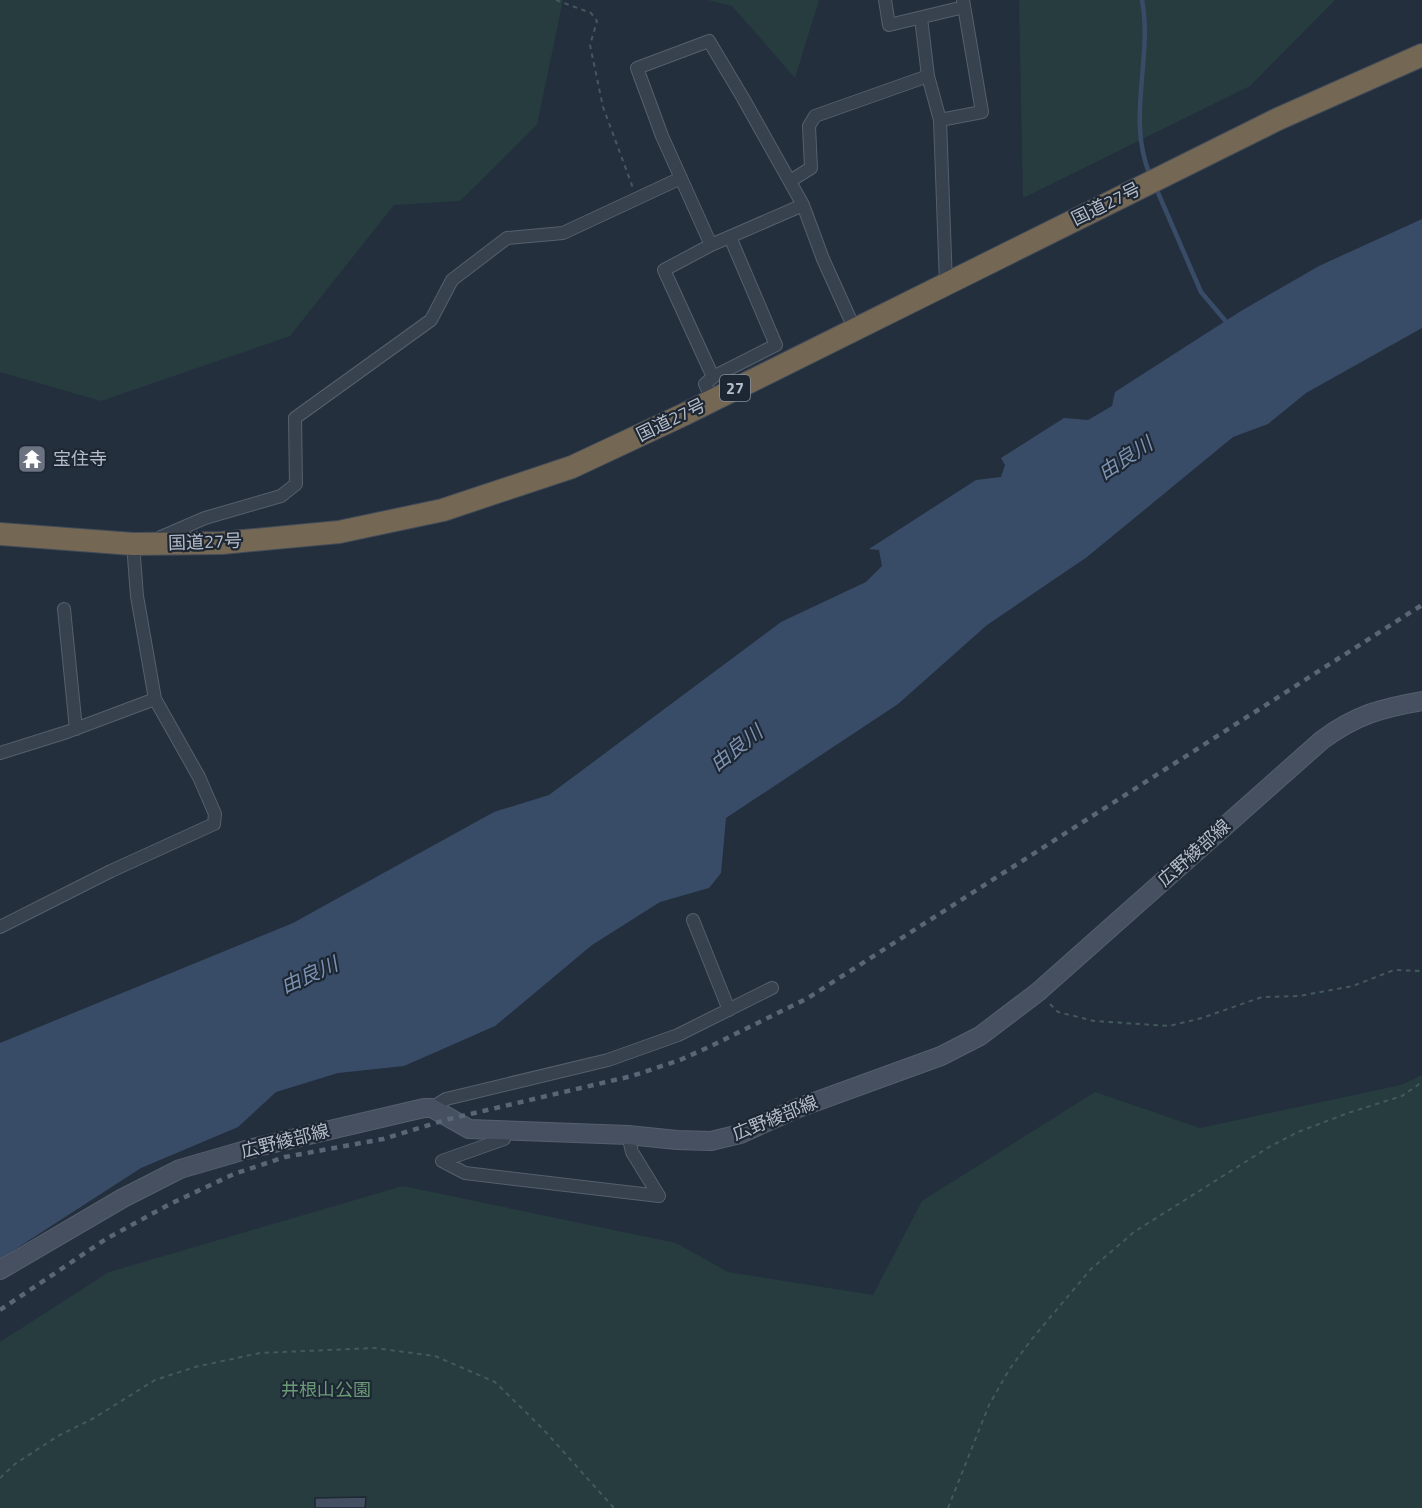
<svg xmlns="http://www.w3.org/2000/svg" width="1422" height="1508" viewBox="0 0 1422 1508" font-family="'Titillium Web','Noto Sans JP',sans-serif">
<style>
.green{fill:#263c3f}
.water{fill:#394c67}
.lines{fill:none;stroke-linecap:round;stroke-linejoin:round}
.stream{stroke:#394c67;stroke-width:4.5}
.building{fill:#455162;stroke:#1f2835;stroke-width:1.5}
.street-casing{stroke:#565f6c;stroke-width:14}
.secondary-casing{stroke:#565f6c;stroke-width:20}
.highway-casing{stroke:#434c59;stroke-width:24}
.path{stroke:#44595c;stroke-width:2;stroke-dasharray:4.5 4.5;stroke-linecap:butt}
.street{stroke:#38414e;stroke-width:12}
.secondary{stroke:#465061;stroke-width:18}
.highway{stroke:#746855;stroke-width:22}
.rail{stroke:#5a6575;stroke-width:4.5;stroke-dasharray:6 6;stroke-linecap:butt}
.labels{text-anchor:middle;stroke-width:4.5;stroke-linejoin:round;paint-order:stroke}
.shield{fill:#1d2633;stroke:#878f9c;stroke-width:1.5}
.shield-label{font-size:16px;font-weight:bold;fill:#b4bcc9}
.street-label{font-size:18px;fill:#b4bcc9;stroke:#1d2633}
.poi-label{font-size:18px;fill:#b4bcc9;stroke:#1d2633;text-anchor:start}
.park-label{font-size:18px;fill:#6b9a76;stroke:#1d2633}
.water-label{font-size:20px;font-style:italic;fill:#7c92b1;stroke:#1d2633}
</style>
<rect width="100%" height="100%" fill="#242f3e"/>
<path class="green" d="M0,0H563L537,125L460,201L394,205L290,336L101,401L0,372Z
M708,0H819L795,78L732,6Z
M1019,0H1335L1250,86L1023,198Z
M1422,1075V1508H0V1342L109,1272L403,1186L676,1243L728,1272L873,1295L922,1201L1095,1092L1200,1128L1401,1085Z"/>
<path class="water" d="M1422,219V328L1306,393L1268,424L1233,437L1087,557L987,625L898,704L726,818L721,873L709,888L660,902L592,945L495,1026L404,1066L338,1073L276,1092L238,1127L141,1168L0,1259V1043L293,923L494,812L549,795L781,622L866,582L882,566L879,550L869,549L976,480L1001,477L1005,465L1001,458L1064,418L1088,420L1112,406L1115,392L1241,311L1319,266Z"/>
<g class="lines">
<path class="stream" d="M1142,0C1153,57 1126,119 1150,175
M1156,188L1201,292L1229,325"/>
</g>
<path class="building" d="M366,1497L365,1508H315V1498Z"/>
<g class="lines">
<g class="street-casing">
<path id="street" d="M885,0L889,25L964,7
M921,18L928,76L940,120L946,284
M940,120L982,112L963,0
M790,181L811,168L809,126L815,116L928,76
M711,245L803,205
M713,377L776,345L730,237
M712,399L705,384L713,377L664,270L711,245L662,136L637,68L709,41L743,98L803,205L823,259L855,330
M160,539L161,537L205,518L281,496L296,484L295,418L431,320L452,280L507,238L563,233L681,178
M64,609L76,729
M0,753L67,732L155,699
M693,920L729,1010
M0,927L111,871L214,824L215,814L199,777L155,699L137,596L133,544
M432,1108L446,1099L608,1060L678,1035L772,988
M501,1129L504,1139L442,1161L465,1173L659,1196L632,1152L628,1135"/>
</g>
<g class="secondary-casing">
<path id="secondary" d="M0,1270L123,1198L180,1169L249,1149L424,1108H432L469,1129L628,1135L677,1140L711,1141L740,1134L798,1108L941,1056L980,1036L1038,992L1322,740C1356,715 1381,708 1422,701"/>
</g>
<g class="highway-casing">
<path id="highway" d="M0,534L133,544L222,543L339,532L443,510L572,467L685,414L1278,119L1422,55"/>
</g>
<path class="path" d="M556,0L591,13L597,21L590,45L603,107L633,188
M1050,1004L1058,1012L1094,1021L1169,1026L1202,1018L1262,997L1299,996L1353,986L1394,970L1422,971
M0,1478L15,1464L58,1436L94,1418L155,1380L195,1367L260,1353L374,1348L435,1356L495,1382L543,1429L614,1508
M948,1508L989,1405L1009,1370L1031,1340L1091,1269L1134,1232L1269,1147L1298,1132L1348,1113L1402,1096L1422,1082"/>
<use href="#street" class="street"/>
<use href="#secondary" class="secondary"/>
<use href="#highway" class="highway"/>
<path class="rail" d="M0,1310L106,1239L170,1204L234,1174L285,1157L383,1139L449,1119L632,1076L680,1060L711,1046L808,998L1422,605"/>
</g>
<defs>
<g id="temple-square" transform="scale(1.5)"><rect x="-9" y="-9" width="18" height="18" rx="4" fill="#6b7280" stroke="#1d2633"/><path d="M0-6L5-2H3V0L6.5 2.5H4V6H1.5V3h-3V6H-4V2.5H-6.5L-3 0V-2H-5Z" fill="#fff"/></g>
</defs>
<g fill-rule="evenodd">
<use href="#temple-square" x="32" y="459"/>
</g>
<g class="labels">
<rect class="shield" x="720" y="375" width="30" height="26" rx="4.5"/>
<g class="shield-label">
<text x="735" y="394">27</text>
</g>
<g class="street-label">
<text transform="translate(1106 204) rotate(-26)" y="6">国道27号</text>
<text transform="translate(671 420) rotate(-26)" y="6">国道27号</text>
<text transform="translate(205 542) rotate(-2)" y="6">国道27号</text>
<text transform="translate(1194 853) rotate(-42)" y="6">広野綾部線</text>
<text transform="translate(775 1118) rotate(-22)" y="6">広野綾部線</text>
<text transform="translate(285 1141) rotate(-14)" y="6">広野綾部線</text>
</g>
<g class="poi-label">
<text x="53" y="465">宝住寺</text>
</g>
<g class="park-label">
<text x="326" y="1396">井根山公園</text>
</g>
<g class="water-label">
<text transform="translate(1125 458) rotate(-33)" y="7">由良川</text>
<text transform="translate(736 748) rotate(-38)" y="7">由良川</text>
<text transform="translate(309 975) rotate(-24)" y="7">由良川</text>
</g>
</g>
</svg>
